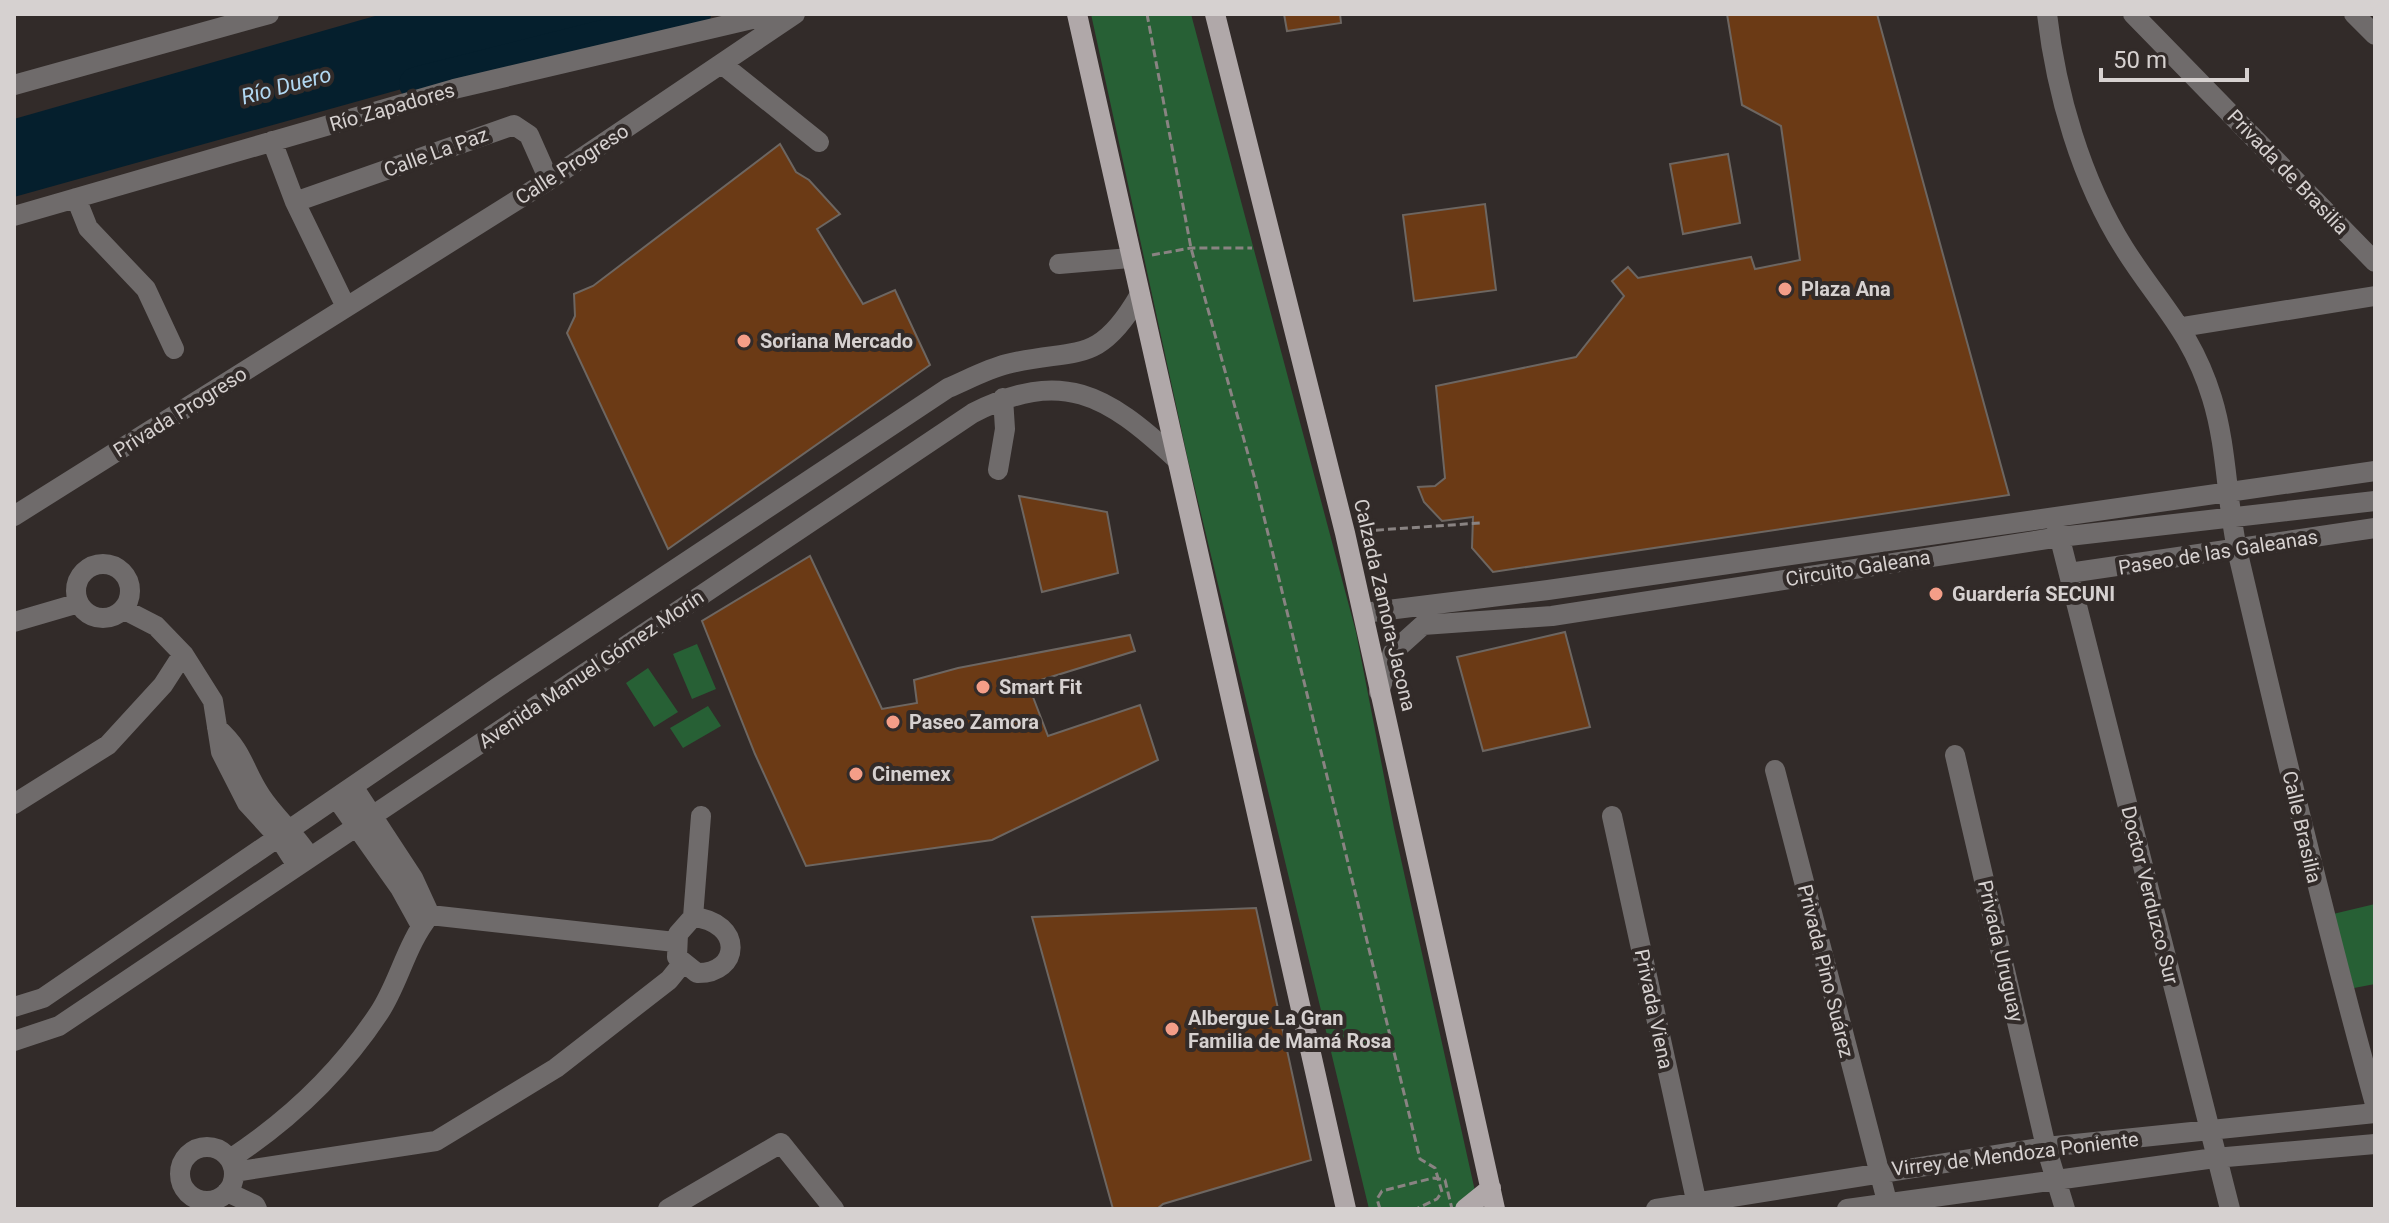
<svg xmlns="http://www.w3.org/2000/svg" width="2389" height="1223" viewBox="0 0 2389 1223" font-family="Roboto,sans-serif">
<style>
.green{fill:#276035}
.water{fill:#051f2d}
.lines{fill:none;stroke-linecap:round;stroke-linejoin:round}
.river{stroke:#051f2d;stroke-width:34}
.building{fill:#6b3a15;stroke:#6d6661;stroke-width:2}
.path{stroke:#898382;stroke-width:3;stroke-dasharray:8 4;stroke-linecap:butt}
.minor{stroke:#6f6b6b;stroke-width:20}
.major{stroke:#b0a8a9;stroke-width:20}
.path-bridge{stroke:#898382;stroke-width:3;stroke-dasharray:8 4;stroke-linecap:butt}
.poi-dot{fill:#f49e88;stroke:#322b29;stroke-width:3}
.labels{text-anchor:middle;stroke-width:8;stroke-linejoin:round;paint-order:stroke}
.street-label{font-size:20px;fill:#d6d1d0;stroke:#322b29}
.poi-label{font-size:20px;font-weight:bold;fill:#d6d1d0;stroke:#322b29;text-anchor:start}
.water-label{font-size:22px;font-style:italic;fill:#b1d7f1;stroke:#322b29}
</style>
<rect width="100%" height="100%" fill="#322b29"/>
<path class="green" d="M1091,14H1191L1356,632L1394,828L1479,1209H1369L1188,460Z
M697,644L716,689L692,699L673,654Z
M648,668L678,712L654,727L626,683Z
M708,706L721,726L683,748L670,728Z
M2375,904V984L2354,988L2333,914Z"/>
<path class="water" d="M382,14H671L14,197V119Z"/>
<g class="lines">
<path class="river" d="M416,84L694,14"/>
</g>
<path class="building" d="M1284,14H1340L1341,23L1287,31Z
M1727,14H1877L2009,495L1493,572L1472,548L1473,517L1442,521L1424,502L1418,487L1435,486L1445,478L1436,386L1576,357L1624,296L1612,281L1628,267L1638,278L1751,257L1755,269L1800,260L1781,126L1742,105Z
M780,144L796,172L809,180L840,214L817,229L863,304L895,290L930,365L668,549L567,333L575,316L574,294L593,286Z
M1728,154L1740,223L1683,234L1670,164Z
M1485,204L1496,290L1414,301L1403,215Z
M1019,496L1107,512L1118,573L1042,592Z
M810,556L882,709L917,703L914,680L958,668L1130,635L1135,651L1028,684L1048,736L1140,705L1158,760L992,840L806,866L755,754L702,621Z
M1565,632L1590,727L1483,751L1457,657Z
M1256,908L1311,1160L1163,1204L1157,1209H1113L1032,917Z"/>
<g class="lines">
<path class="path" d="M1147,14L1191,248L1254,476L1420,1159L1435,1168L1442,1192L1437,1199L1416,1209
M1152,255L1191,248H1252
M1364,531L1480,523
M1380,1209L1377,1199L1382,1191L1433,1178"/>
<path class="minor" d="M2047,14C2056,92 2081,180 2124,248C2159,304 2191,330 2212,398C2228,450 2226,505 2239,558C2282,741 2325,923 2375,1104
M2133,14L2375,262
M2354,14L2375,35
M723,65L819,142
M14,85L269,14
M272,141L295,202L346,307
M76,198L88,228L146,289L174,349
M295,202L514,125L529,135L549,180
M14,216L454,89L774,14
M1059,264L1130,258
M2182,327L2375,296
M998,470L1005,429L1003,398
M14,516L549,180L795,14
M2057,527L2230,1209
M76 591a27 27 0 1 1 54 0a27 27 0 1 1-54 0Z
M2069,573L2375,528
M123,609L156,626L184,655L213,701L221,752L247,803L280,839L296,864
M1364,613L1548,590L2375,471
M14,622L79,603
M1379,692L1393,652L1423,625L1552,616L2060,537L2375,501
M217,728C244,752 243,769 261,796C275,817 295,834 309,856
M1955,755L2046,1147L2065,1209
M1775,770L1889,1209
M354,788L413,878L430,915
M337,799L400,888L421,926
M14,804L108,745L163,685L183,654
M1612,816L1698,1209
M430,915L675,942
M693,917C744,922 741,974 697,973L677,957L678,934Z
M693,917L701,816
M14,1007L43,998L498,687L948,388C967,380 987,369 1007,364C1075,347 1097,368 1139,296
M14,1041L59,1026L973,413C1062,368 1106,394 1175,458
M180 1174a27 27 0 1 1 54 0a27 27 0 1 1-54 0Z
M230,1159C288,1121 340,1072 379,1013C399,983 406,944 430,915
M234,1172L436,1141L556,1068L669,980L682,964
M227,1192L255,1205L257,1209
M668,1209L781,1143L834,1209
M1656,1209L2046,1147L2375,1113
M1847,1209L2215,1158L2375,1144"/>
<path class="major" d="M1077,14L1346,1209
M1215,14L1345,533L1495,1209
M1465,1209L1491,1188"/>
<path class="path-bridge" d="M1433,1178L1445,1180L1452,1209"/>
</g>
<g class="poi-dot">
<circle cx="1785" cy="289" r="8"/>
<circle cx="744" cy="341" r="8"/>
<circle cx="1936" cy="594" r="8"/>
<circle cx="983" cy="687" r="8"/>
<circle cx="893" cy="722" r="8"/>
<circle cx="856" cy="774" r="8"/>
<circle cx="1172" cy="1029" r="8"/>
</g>
<g class="labels">
<g class="street-label">
<text transform="translate(392 107) rotate(-16)" y="7">Río Zapadores</text>
<text transform="translate(436 152) rotate(-20)" y="7">Calle La Paz</text>
<text transform="translate(572 164) rotate(-33)" y="7">Calle Progreso</text>
<text transform="translate(2288 172) rotate(46)" y="7">Privada de Brasilia</text>
<text transform="translate(180 412) rotate(-32)" y="7">Privada Progreso</text>
<text transform="translate(2218 552) rotate(-9)" y="7">Paseo de las Galeanas</text>
<text transform="translate(1858 568) rotate(-9)" y="7">Circuito Galeana</text>
<text transform="translate(1385 605) rotate(77)" y="7">Calzada Zamora-Jacona</text>
<text transform="translate(591 669) rotate(-34)" y="7">Avenida Manuel Gómez Morín</text>
<text transform="translate(2302 827) rotate(77)" y="7">Calle Brasilia</text>
<text transform="translate(2150 895) rotate(76)" y="7">Doctor Verduzco Sur</text>
<text transform="translate(2001 951) rotate(77)" y="7">Privada Uruguay</text>
<text transform="translate(1826 971) rotate(76)" y="7">Privada Pino Suárez</text>
<text transform="translate(1654 1009) rotate(78)" y="7">Privada Viena</text>
<text transform="translate(2015 1154) rotate(-7)" y="7">Virrey de Mendoza Poniente</text>
</g>
<g class="poi-label">
<text x="1801" y="296">Plaza Ana</text>
<text x="760" y="348">Soriana Mercado</text>
<text x="1952" y="601">Guardería SECUNI</text>
<text x="999" y="694">Smart Fit</text>
<text x="909" y="729">Paseo Zamora</text>
<text x="872" y="781">Cinemex</text>
<text x="1188" y="1025">Albergue La Gran<tspan x="1188" dy="23">Familia de Mamá Rosa</tspan></text>
</g>
<g class="water-label">
<text transform="translate(286 85) rotate(-15)" y="8">Río Duero</text>
</g>
</g>
<rect width="2389" height="1223" fill="none" stroke="#d6d1d0" stroke-width="32"/>
<path d="M2101 68v12h146v-12" fill="none" stroke="#d6d1d0" stroke-width="4"/>
<text x="2113" y="68" font-size="24" fill="#d6d1d0" stroke="#322b29" stroke-width="6" paint-order="stroke">50 m</text>
</svg>
